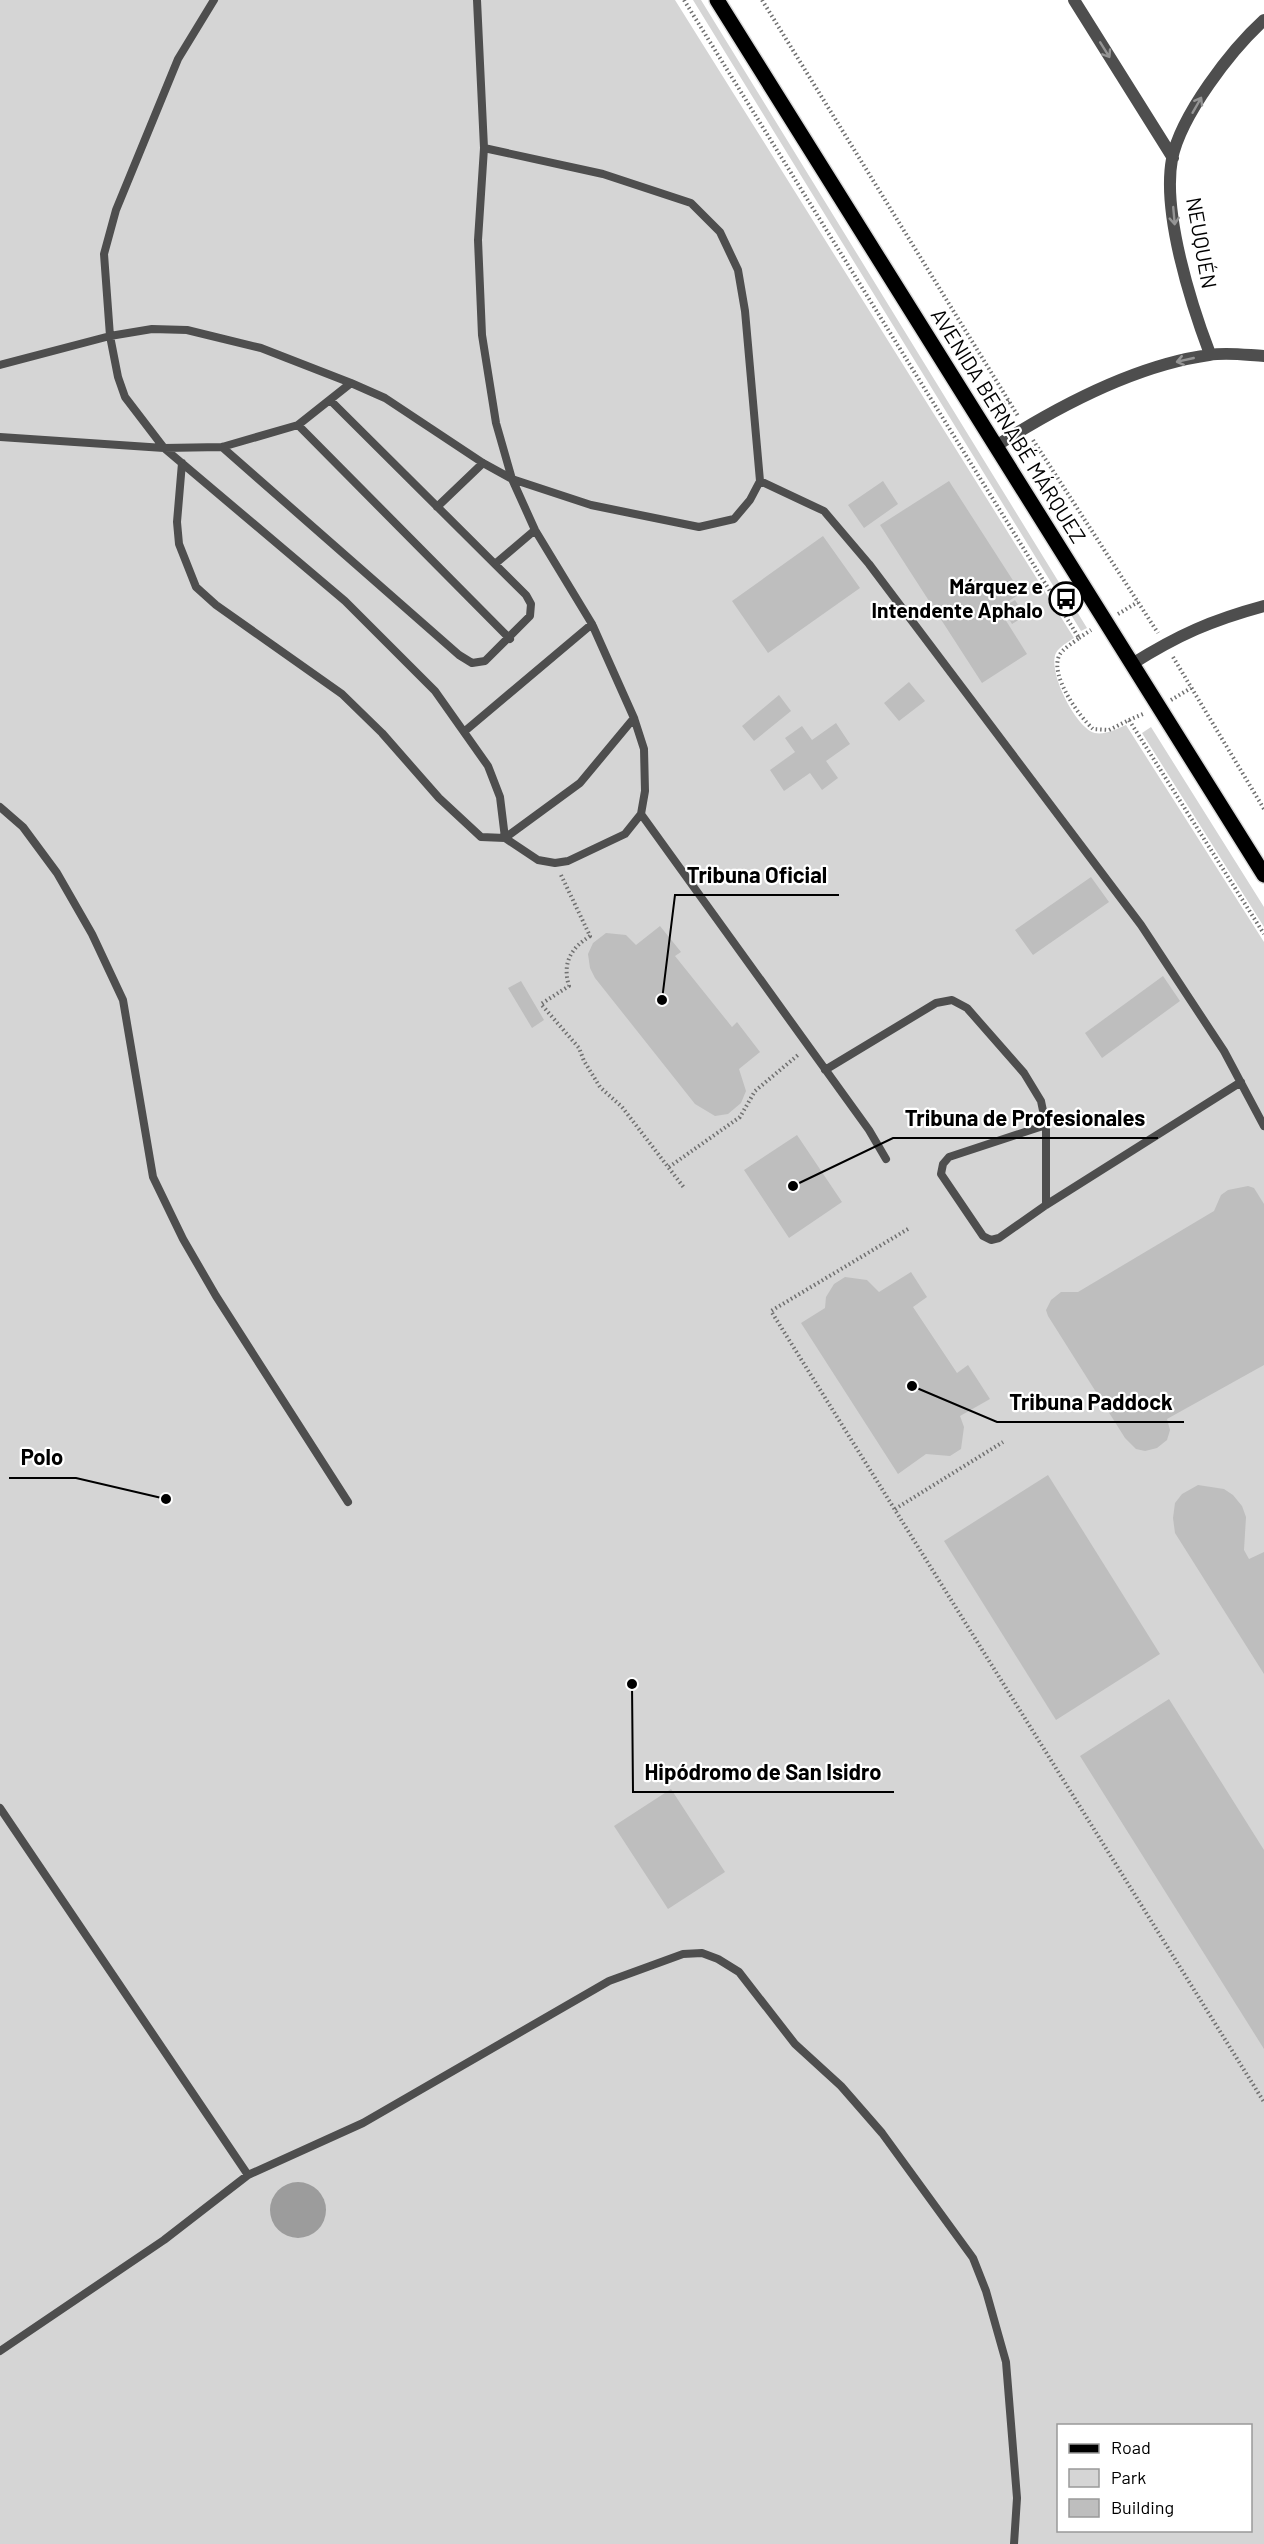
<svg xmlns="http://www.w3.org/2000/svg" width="1264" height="2544" viewBox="0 0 1264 2544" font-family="Barlow,sans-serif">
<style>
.green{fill:#d5d5d5;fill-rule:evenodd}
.water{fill:#9c9c9c}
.building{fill:#bebebe}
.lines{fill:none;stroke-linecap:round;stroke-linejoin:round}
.primary-casing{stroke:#dbdbdb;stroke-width:18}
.path{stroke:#707070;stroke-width:4;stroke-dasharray:1.5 3;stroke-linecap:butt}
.service{stroke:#4e4e4e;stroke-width:8}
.minor{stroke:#4e4e4e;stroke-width:12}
.primary{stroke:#000;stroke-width:15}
.oneway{stroke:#959595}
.labels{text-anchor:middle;stroke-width:4.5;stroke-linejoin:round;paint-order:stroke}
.street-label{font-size:21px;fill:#000;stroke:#fff}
.poi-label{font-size:21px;font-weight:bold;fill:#000;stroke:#fff;text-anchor:end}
.leader{fill:none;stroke:#000;stroke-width:2}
.callout-dot{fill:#000;stroke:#fff;stroke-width:2}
.callout-label{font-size:22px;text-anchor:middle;font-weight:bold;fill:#000;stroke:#fff;stroke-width:4.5;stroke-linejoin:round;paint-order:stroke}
</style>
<rect width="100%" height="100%" fill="#fff"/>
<path class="green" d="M0,0H675L1074,638C1068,642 1059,647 1056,653C1047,671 1076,729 1095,733C1105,735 1117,729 1126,725L1264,942V2544H0ZM1058,2426H1250V2530H1058Z
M693,0H701L1087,628L1081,631Z
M1151,727L1264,907V927L1142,733Z"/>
<path class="water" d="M270 2210a28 28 0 1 1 56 0a28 28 0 1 1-56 0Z"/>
<path class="building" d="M883,481L898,504L864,528L848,505Z
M949,481L1021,593L998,608L1027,654L982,683L880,525Z
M823,536L860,588L768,653L732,601Z
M1015,600L1025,616L1012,624L1002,608Z
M909,682L925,701L899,721L884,703Z
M779,695L791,711L754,741L742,726Z
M836,723L850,744L826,761L838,778L822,790L810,773L784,791L770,770L795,752L785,738L802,726L812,740Z
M1091,877L1109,902L1033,955L1015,930Z
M660,926L681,952L675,956L732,1027L737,1022L760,1052L739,1069L746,1091L741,1103L728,1114L715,1116L695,1104L595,978L590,968L588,954L593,943L606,933L626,935L636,945Z
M1163,976L1180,1001L1102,1058L1085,1033Z
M521,981L544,1020L532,1028L508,988Z
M797,1135L842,1202L789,1238L744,1170Z
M1248,1186L1254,1188L1264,1204V1365L1167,1419L1170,1430L1167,1440L1157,1448L1145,1451L1136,1449L1125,1438L1048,1316L1046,1310L1051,1300L1061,1292H1078L1214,1211L1221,1195L1228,1190Z
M911,1272L927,1297L913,1307L957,1373L968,1365L990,1399L960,1416L964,1427L961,1449L950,1456L926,1454L898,1474L801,1323L825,1308L826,1297L834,1284L845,1277L867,1280L879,1292Z
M1048,1475L1160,1654L1056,1720L944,1541Z
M1198,1485L1224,1489L1233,1495L1242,1506L1246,1517L1244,1550L1249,1559L1264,1552V1674L1175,1533L1173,1518L1175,1503L1182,1494Z
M1169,1699L1264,1850V2049L1080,1756Z
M671,1789L725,1872L668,1909L614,1826Z"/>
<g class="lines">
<g class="primary-casing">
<path id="primary" d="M717,0L1264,875"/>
</g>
<path class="path" d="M684,0L1079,638C1073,643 1062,649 1059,656C1050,676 1079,716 1093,729L1109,730L1129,720L1264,934
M762,0L1018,416
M992,410L1009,401
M1033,440L1158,633
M1021,456L1036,446
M1118,614L1138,602
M1079,638L1091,630
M1173,657L1264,809
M1171,700L1191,688
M1129,720L1143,714
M561,875L590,936C571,948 562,963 569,986L541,1004L579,1048L584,1061L600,1087L622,1107L685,1189
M669,1167L740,1117L755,1091L798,1055
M908,1229L771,1311L1264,2102
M895,1509L1003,1442"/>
<path class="service" d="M214,0L178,59L116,210L104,254L110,336L118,377L125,397L164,448L222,447L298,425L351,383
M0,365L110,336L152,329L187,330L261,348L351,383L385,398L483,463L512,479L591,505L699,527L734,519L750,500L760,481L745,311L738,270L720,232L691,203L603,174L484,148
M298,425L510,639
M0,437L164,448L345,601L435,691L488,766L500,797L505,838L538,860L555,863L568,861L625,834L641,814L645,791L644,749L634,718L592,624L535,530L512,479L496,423L482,335L478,240L484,148L477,0
M222,447L459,655L472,663L485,661L530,616L531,604L526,595L330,400
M182,463L177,522L179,544L196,587L216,605L342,694L382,733L439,798L481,837L505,838L580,783L634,718
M760,481L824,511L869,564L1141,925L1224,1051L1264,1126
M437,507L483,463
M495,564L535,530
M465,731L592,624
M0,807L23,827L57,873L92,934L123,1000L153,1177L183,1239L216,1296L348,1502
M641,814L869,1130L886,1159
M825,1070L936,1003L952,1000L967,1008L1024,1073L1041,1101L1046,1125V1205
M1046,1125L949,1157L943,1164L941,1174L983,1236L991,1240L999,1238L1046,1205L1241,1082
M0,1808L248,2175
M0,2351L164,2240L248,2175L363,2123L609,1981L683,1954L702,1953L718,1959L739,1972L795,2044L841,2086L882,2133L973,2258L986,2291L1006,2362L1017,2498L1014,2544"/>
<path class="minor" d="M1074,0L1173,158
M1210,354C1191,304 1162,213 1172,159C1181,115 1231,50 1264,20
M996,446C1057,407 1136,365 1209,355C1227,352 1246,355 1264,356
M1132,664C1178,635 1212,620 1264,606"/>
<use href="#primary" class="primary"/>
</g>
<defs><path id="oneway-shaft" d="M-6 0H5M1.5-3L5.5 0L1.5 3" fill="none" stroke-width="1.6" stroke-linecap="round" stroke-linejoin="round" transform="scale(1.5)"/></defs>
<g class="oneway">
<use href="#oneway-shaft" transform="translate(1105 50) rotate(58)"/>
<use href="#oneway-shaft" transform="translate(1197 105) rotate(-60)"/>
<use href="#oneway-shaft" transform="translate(1174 216) rotate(85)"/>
<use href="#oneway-shaft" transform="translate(1185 360) rotate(167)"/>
</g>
<defs>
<g id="bus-ring" transform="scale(1.725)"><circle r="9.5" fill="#fff" stroke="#000" stroke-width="1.5"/><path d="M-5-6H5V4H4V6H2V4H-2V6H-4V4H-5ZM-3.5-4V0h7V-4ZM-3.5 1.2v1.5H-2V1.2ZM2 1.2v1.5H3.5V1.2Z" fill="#000"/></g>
</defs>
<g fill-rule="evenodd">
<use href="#bus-ring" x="1066" y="599"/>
</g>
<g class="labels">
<g class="street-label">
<text transform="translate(1201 243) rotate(80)" y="7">NEUQUÉN</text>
<text transform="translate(1008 426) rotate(58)" y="7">AVENIDA BERNABÉ MÁRQUEZ</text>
</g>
<g class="poi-label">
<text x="1043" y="594">Márquez e<tspan x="1043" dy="24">Intendente Aphalo</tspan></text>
</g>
</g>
<path class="leader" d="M662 1000L675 895H839M793 1186L893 1138H1158M912 1386L997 1422H1184M166 1499L76 1478H9M632 1684L633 1792H894"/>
<g class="callout-dot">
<circle cx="662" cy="1000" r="6"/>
<circle cx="793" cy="1186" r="6"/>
<circle cx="912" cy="1386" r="6"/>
<circle cx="166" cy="1499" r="6"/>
<circle cx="632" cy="1684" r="6"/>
</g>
<g class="callout-label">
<text x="757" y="883">Tribuna Oficial</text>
<text x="1025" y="1126">Tribuna de Profesionales</text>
<text x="1091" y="1410">Tribuna Paddock</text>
<text x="42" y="1465">Polo</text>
<text x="763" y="1780">Hipódromo de San Isidro</text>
</g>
<rect x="1057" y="2424" width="195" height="108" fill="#ffffff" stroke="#999999" stroke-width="1.5"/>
<rect x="1069" y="2444" width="30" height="9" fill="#000000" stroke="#999999" stroke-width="1.5"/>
<text x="1111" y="2454" font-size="18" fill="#000000">Road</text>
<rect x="1069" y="2469" width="30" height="18" fill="#d5d5d5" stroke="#999999" stroke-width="1.5"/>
<text x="1111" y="2484" font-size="18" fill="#000000">Park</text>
<rect x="1069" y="2499" width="30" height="18" fill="#bebebe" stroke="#999999" stroke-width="1.5"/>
<text x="1111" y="2514" font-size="18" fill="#000000">Building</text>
</svg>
